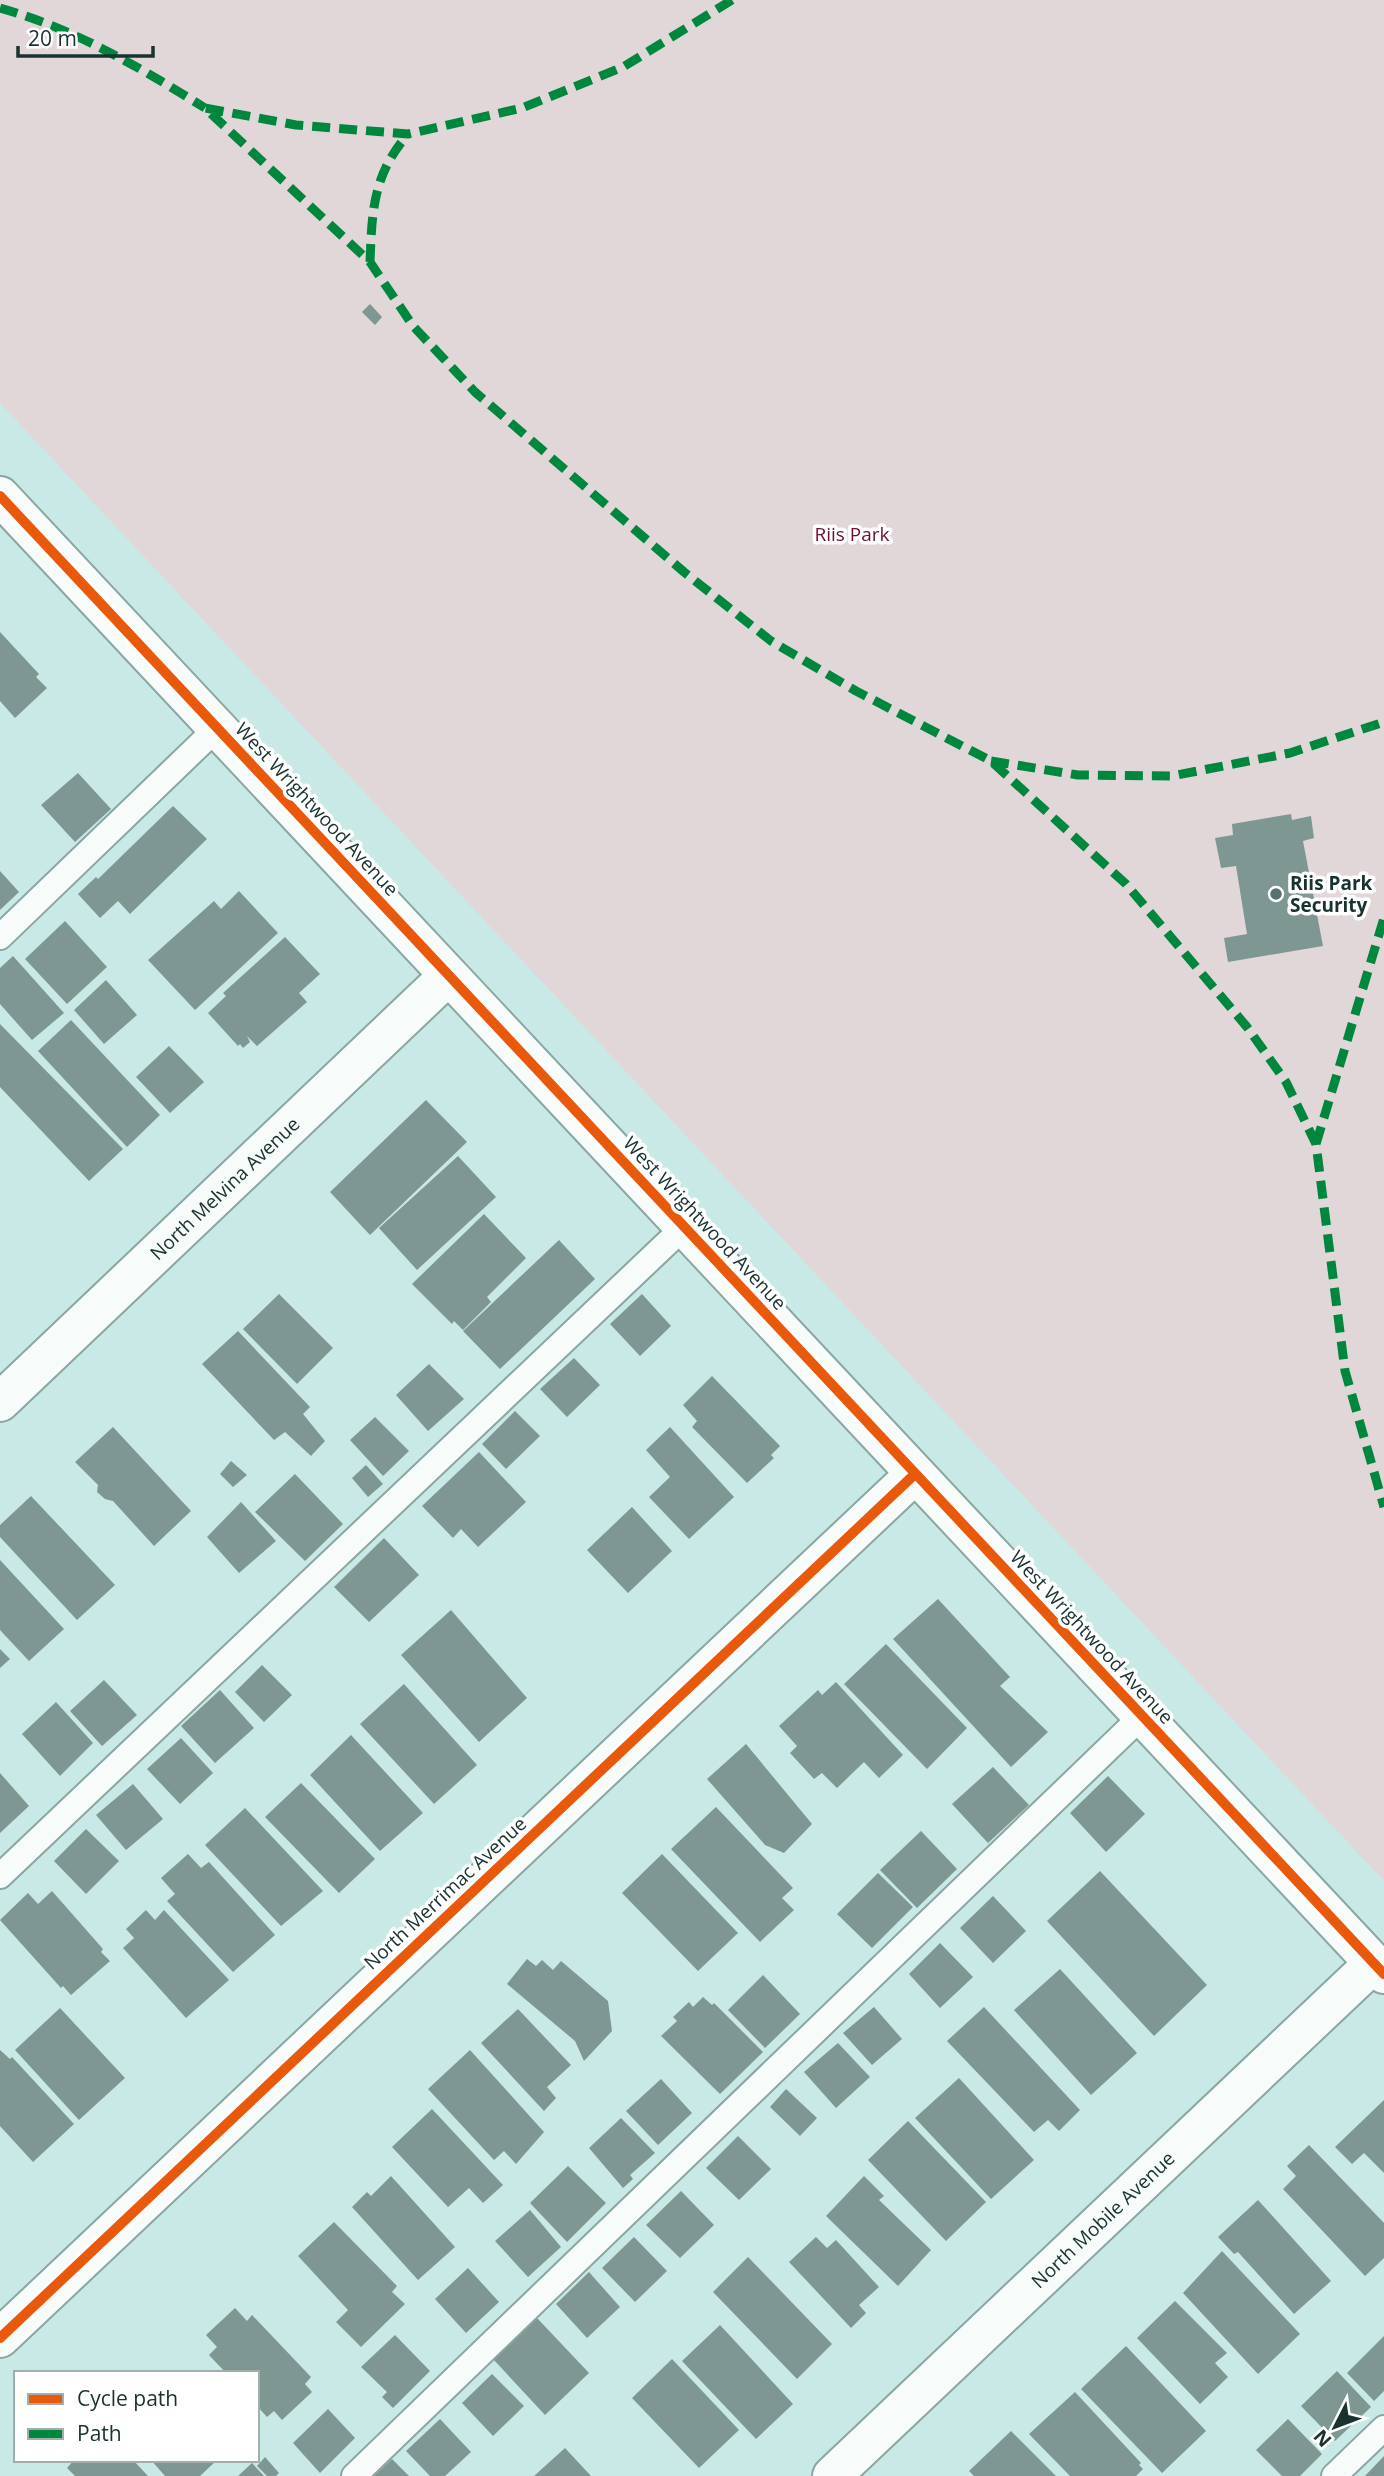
<svg xmlns="http://www.w3.org/2000/svg" width="1384" height="2476" viewBox="0 0 1384 2476" font-family="'Open Sans',sans-serif">
<style>
.green{fill:#e1d7d9}
.building{fill:#7e9792}
.lines{fill:none;stroke-linecap:round;stroke-linejoin:round}
.service-casing{stroke:#8aa5a2;stroke-width:28}
.minor-casing{stroke:#8aa5a2;stroke-width:42}
.service{stroke:#f7fcfb;stroke-width:24}
.minor{stroke:#f7fcfb;stroke-width:38}
.quiet{stroke:#00873e;stroke-width:9;stroke-dasharray:18 9;stroke-linecap:butt}
.cycleway-casing{stroke:#fff;stroke-width:15}
.cycleway{stroke:#e8590c;stroke-width:10}
.poi-dot{fill:#56716f;stroke:#fff;stroke-width:2.5}
.labels{text-anchor:middle;stroke-width:7;stroke-linejoin:round;paint-order:stroke}
.park-label{font-size:19px;fill:#6e0e30;stroke:#fff}
.street-label{font-size:19px;fill:#19312f;stroke:#fff}
.poi-label{font-size:19px;font-weight:bold;fill:#19312f;stroke:#fff;text-anchor:start}
</style>
<rect width="100%" height="100%" fill="#c8e9e6"/>
<path class="green" d="M0,0H1384V1881L0,403Z"/>
<path class="building" d="M370,304L382,317L375,325L362,312Z
M0,632L39,674L36,677L47,688L15,718L0,701Z
M78,773L111,809L75,842L41,805Z
M173,806L207,839L130,914L118,901L100,918L78,894L96,877L98,879Z
M1291,814L1292,820L1311,816L1314,838L1303,841L1323,946L1228,962L1224,938L1247,934L1236,866L1221,868L1215,838L1233,835L1232,824Z
M0,871L19,892L0,910Z
M239,891L278,933L195,1010L148,960L214,901L221,909Z
M65,921L107,967L67,1004L25,959Z
M285,937L320,974L299,993L307,1002L257,1046L247,1036L250,1042L243,1048L240,1044L238,1046L208,1013L226,996L223,993Z
M13,956L64,1013L32,1040L0,1004V968Z
M106,980L137,1015L104,1044L74,1010Z
M71,1020L160,1115L127,1147L38,1051Z
M0,1024L123,1149L89,1181L0,1087Z
M169,1046L204,1082L170,1113L136,1077Z
M426,1100L467,1142L370,1235L330,1192Z
M458,1156L496,1197L417,1270L379,1228Z
M484,1214L526,1258L487,1297L491,1302L463,1330L454,1321L452,1324L412,1284Z
M559,1240L595,1279L500,1369L463,1331Z
M279,1294L333,1348L297,1384L243,1329Z
M642,1294L671,1326L640,1356L610,1324Z
M238,1331L310,1407L303,1414L325,1441L311,1456L285,1432L274,1440L202,1364Z
M574,1358L600,1385L567,1417L540,1389Z
M429,1364L464,1399L428,1431L396,1395Z
M712,1376L780,1446L771,1455L774,1458L747,1483L692,1427L697,1421L683,1405Z
M515,1411L540,1436L506,1469L482,1444Z
M375,1417L409,1451L383,1476L350,1440Z
M113,1427L191,1511L154,1546L113,1501L105,1499L97,1492L98,1485L75,1462Z
M670,1427L734,1497L689,1539L649,1497L670,1477L646,1450Z
M479,1452L526,1502L478,1547L461,1529L453,1538L422,1506Z
M231,1461L247,1475L233,1487L220,1474Z
M366,1465L383,1484L368,1497L352,1478Z
M295,1474L343,1524L305,1561L255,1512Z
M31,1496L115,1585L77,1620L0,1537V1525Z
M241,1502L276,1541L239,1573L207,1537Z
M632,1507L672,1551L628,1593L587,1550Z
M384,1538L419,1575L369,1622L334,1587Z
M0,1560L64,1629L29,1661L0,1630Z
M938,1599L1010,1677L1000,1686L1048,1732L1011,1767L893,1639Z
M451,1610L527,1698L479,1742L401,1655Z
M886,1644L967,1728L927,1769L844,1684Z
M0,1649L10,1659L0,1668Z
M262,1665L292,1695L264,1722L235,1692Z
M104,1680L137,1715L102,1746L70,1711Z
M836,1682L903,1755L879,1778L864,1762L837,1788L822,1773L814,1779L790,1753L797,1746L779,1726L818,1690L822,1695Z
M404,1684L477,1765L434,1804L360,1724Z
M220,1690L254,1728L215,1763L181,1726Z
M56,1702L93,1743L60,1776L22,1734Z
M351,1735L423,1813L380,1851L310,1775Z
M181,1738L213,1773L180,1804L147,1769Z
M746,1744L812,1824L784,1853L765,1845L707,1779Z
M993,1767L1029,1805L988,1843L952,1804Z
M0,1773L29,1806L0,1833Z
M1108,1776L1145,1814L1106,1852L1070,1813Z
M301,1783L375,1859L339,1893L265,1817Z
M133,1784L163,1819L126,1850L96,1815Z
M716,1807L793,1888L782,1898L794,1910L760,1942L671,1849Z
M245,1808L323,1891L281,1926L205,1845Z
M86,1829L119,1861L86,1894L54,1861Z
M921,1831L957,1869L917,1908L880,1870Z
M188,1854L201,1868L209,1862L275,1935L233,1972L167,1901L175,1894L161,1878Z
M662,1854L738,1933L698,1971L622,1893Z
M1100,1871L1207,1985L1154,2036L1047,1921Z
M878,1873L913,1907L872,1948L837,1914Z
M52,1891L103,1949L101,1952L110,1961L71,1995L63,1986L61,1988L0,1920L28,1893L38,1904Z
M993,1896L1026,1931L993,1963L960,1928Z
M146,1910L155,1920L164,1910L229,1980L186,2018L123,1948L134,1938L126,1929Z
M940,1943L973,1977L940,2008L909,1974Z
M527,1959L536,1966L542,1960L553,1970L561,1961L608,2001L612,2031L584,2061L575,2041L507,1984Z
M1060,1969L1137,2053L1091,2095L1014,2010Z
M763,1975L800,2014L765,2048L728,2010Z
M703,1997L712,2005L714,2003L763,2052L720,2094L661,2036L677,2021L673,2017L689,2002L693,2007Z
M874,2007L902,2039L872,2065L843,2033Z
M984,2007L1080,2110L1059,2131L1048,2120L1034,2132L947,2041Z
M60,2008L125,2078L79,2120L15,2050Z
M518,2009L571,2065L547,2087L556,2098L544,2111L481,2043Z
M838,2043L870,2077L836,2108L804,2072Z
M0,2050L10,2059L12,2057L74,2124L33,2162L0,2126Z
M470,2050L544,2132L516,2164L504,2151L494,2160L428,2089Z
M959,2078L1034,2160L991,2199L915,2118Z
M661,2079L692,2113L658,2145L626,2111Z
M786,2089L817,2118L800,2136L770,2107Z
M1384,2100V2173L1364,2153L1352,2164L1335,2147Z
M432,2109L503,2185L483,2203L469,2188L448,2207L392,2147Z
M621,2118L655,2153L630,2175L633,2179L623,2188L589,2148Z
M908,2121L986,2202L946,2241L868,2160Z
M738,2136L771,2169L739,2200L706,2168Z
M1309,2145L1384,2223V2258L1365,2276L1283,2189L1296,2176L1287,2166Z
M568,2166L606,2203L567,2242L530,2203Z
M391,2176L455,2247L418,2280L352,2207L367,2192L371,2196Z
M864,2176L884,2196L879,2200L931,2250L898,2286L826,2216Z
M681,2191L714,2225L680,2258L646,2225Z
M1258,2200L1331,2281L1294,2314L1238,2252L1234,2254L1218,2237Z
M530,2210L561,2247L528,2277L495,2241Z
M334,2222L397,2286L392,2292L405,2304L361,2347L336,2322L348,2310L298,2256Z
M634,2237L667,2271L635,2302L602,2268Z
M816,2237L827,2248L836,2240L879,2287L859,2305L866,2313L851,2328L789,2262Z
M1222,2251L1300,2334L1258,2374L1183,2293Z
M748,2257L832,2344L797,2379L713,2292Z
M468,2268L499,2302L466,2333L435,2299Z
M589,2272L620,2307L587,2338L556,2304Z
M1175,2301L1227,2353L1215,2363L1228,2377L1200,2404L1137,2338Z
M235,2308L247,2321L252,2315L311,2377L305,2384L312,2392L282,2420L274,2411L267,2417L257,2406V2373H226L209,2355L217,2347L206,2335Z
M537,2318L589,2373L545,2415L493,2359Z
M720,2325L793,2404L756,2439L682,2361Z
M395,2335L430,2371L393,2408L382,2397L387,2392L361,2367Z
M1384,2336V2391L1374,2401L1347,2373Z
M1126,2346L1206,2431L1162,2473L1081,2389Z
M672,2359L739,2430L699,2468L632,2398Z
M1337,2371L1371,2407L1335,2441L1301,2406Z
M492,2374L524,2406L493,2436L462,2403Z
M1075,2392L1141,2463L1139,2465L1143,2469L1136,2476H1070L1029,2434Z
M328,2409L355,2438L320,2473L293,2443Z
M440,2419L471,2452L445,2476H430L406,2451Z
M1288,2419L1322,2454L1300,2476H1282L1256,2450Z
M1011,2431L1056,2476H974L969,2471Z
M565,2448L591,2476H534Z
M1384,2456V2476H1365Z
M265,2457L279,2473L276,2476H267L257,2466Z
M392,2459L409,2476H374Z
M74,2460H133L148,2476H75L67,2468Z
M151,2460H217L200,2476H165Z
M252,2463L264,2476H238Z"/>
<g class="lines">
<g class="service-casing">
<path id="service" d="M0,937L217,728
M0,1876L684,1227
M354,2476L1142,1716
M1334,2476L1384,2428"/>
</g>
<g class="minor-casing">
<g id="minor">
<path d="M0,496L1384,1974"/>
<path id="s1" d="M0,1402L448,976"/>
<path d="M0,2338L915,1474"/>
<path id="s2" d="M832,2476L1374,1963"/>
</g>
</g>
<use href="#service" class="service"/>
<use href="#minor" class="minor"/>
<path class="quiet" d="M732,0L623,67L522,108L408,134L296,125L205,108L370,262L413,326L475,392L684,572L771,641L856,691L991,761L1126,884L1247,1027L1286,1082L1316,1144L1345,1371L1384,1507
M0,8C75,29 139,67 205,108
M370,262C372,210 373,175 408,134
M991,761L1078,775L1172,776L1290,753L1384,722
M1316,1144L1384,918"/>
<g class="cycleway-casing">
<path id="cycleway" d="M0,496L1384,1974
M0,2338L915,1474"/>
</g>
<use href="#cycleway" class="cycleway"/>
</g>
<circle class="poi-dot" cx="1276" cy="894" r="7"/>
<g class="labels">
<g class="park-label">
<text x="852" y="541">Riis Park</text>
</g>
<g class="street-label">
<text transform="translate(317 809) rotate(47)" y="7">West Wrightwood Avenue</text>
<text dy="7" stroke="none"><textPath href="#s1" startOffset="310">North Melvina Avenue</textPath></text>
<text transform="translate(705 1223) rotate(47)" y="7">West Wrightwood Avenue</text>
<text transform="translate(1092 1637) rotate(47)" y="7">West Wrightwood Avenue</text>
<text transform="translate(445 1893) rotate(-43)" y="7">North Merrimac Avenue</text>
<text dy="7" stroke="none"><textPath href="#s2" startOffset="373">North Mobile Avenue</textPath></text>
</g>
<g class="poi-label">
<text x="1290" y="890">Riis Park<tspan x="1290" dy="22">Security</tspan></text>
</g>
</g>
<rect x="14" y="2371" width="245" height="91" fill="#ffffff" stroke="#a3adac" stroke-width="2"/>
<rect x="28" y="2394" width="35" height="10" fill="#e8590c" stroke="#a3adac" stroke-width="2"/>
<text x="77" y="2406" font-size="21" fill="#19312f">Cycle path</text>
<rect x="28" y="2429" width="35" height="10" fill="#00873e" stroke="#a3adac" stroke-width="2"/>
<text x="77" y="2441" font-size="21" fill="#19312f">Path</text>
<g transform="translate(1335 2427) rotate(228)" stroke="#ffffff" stroke-width="5" paint-order="stroke">
<path d="M0-5L12 26L0 18L-12 26Z" fill="#19312f"/>
<text y="-10" font-size="19" font-weight="bold" text-anchor="middle" fill="#19312f">N</text>
</g>
<path d="M18 46v10h135v-10" fill="none" stroke="#19312f" stroke-width="3.5"/>
<text x="28" y="46" font-size="21" fill="#19312f" stroke="#ffffff" stroke-width="5" paint-order="stroke">20 m</text>
</svg>
